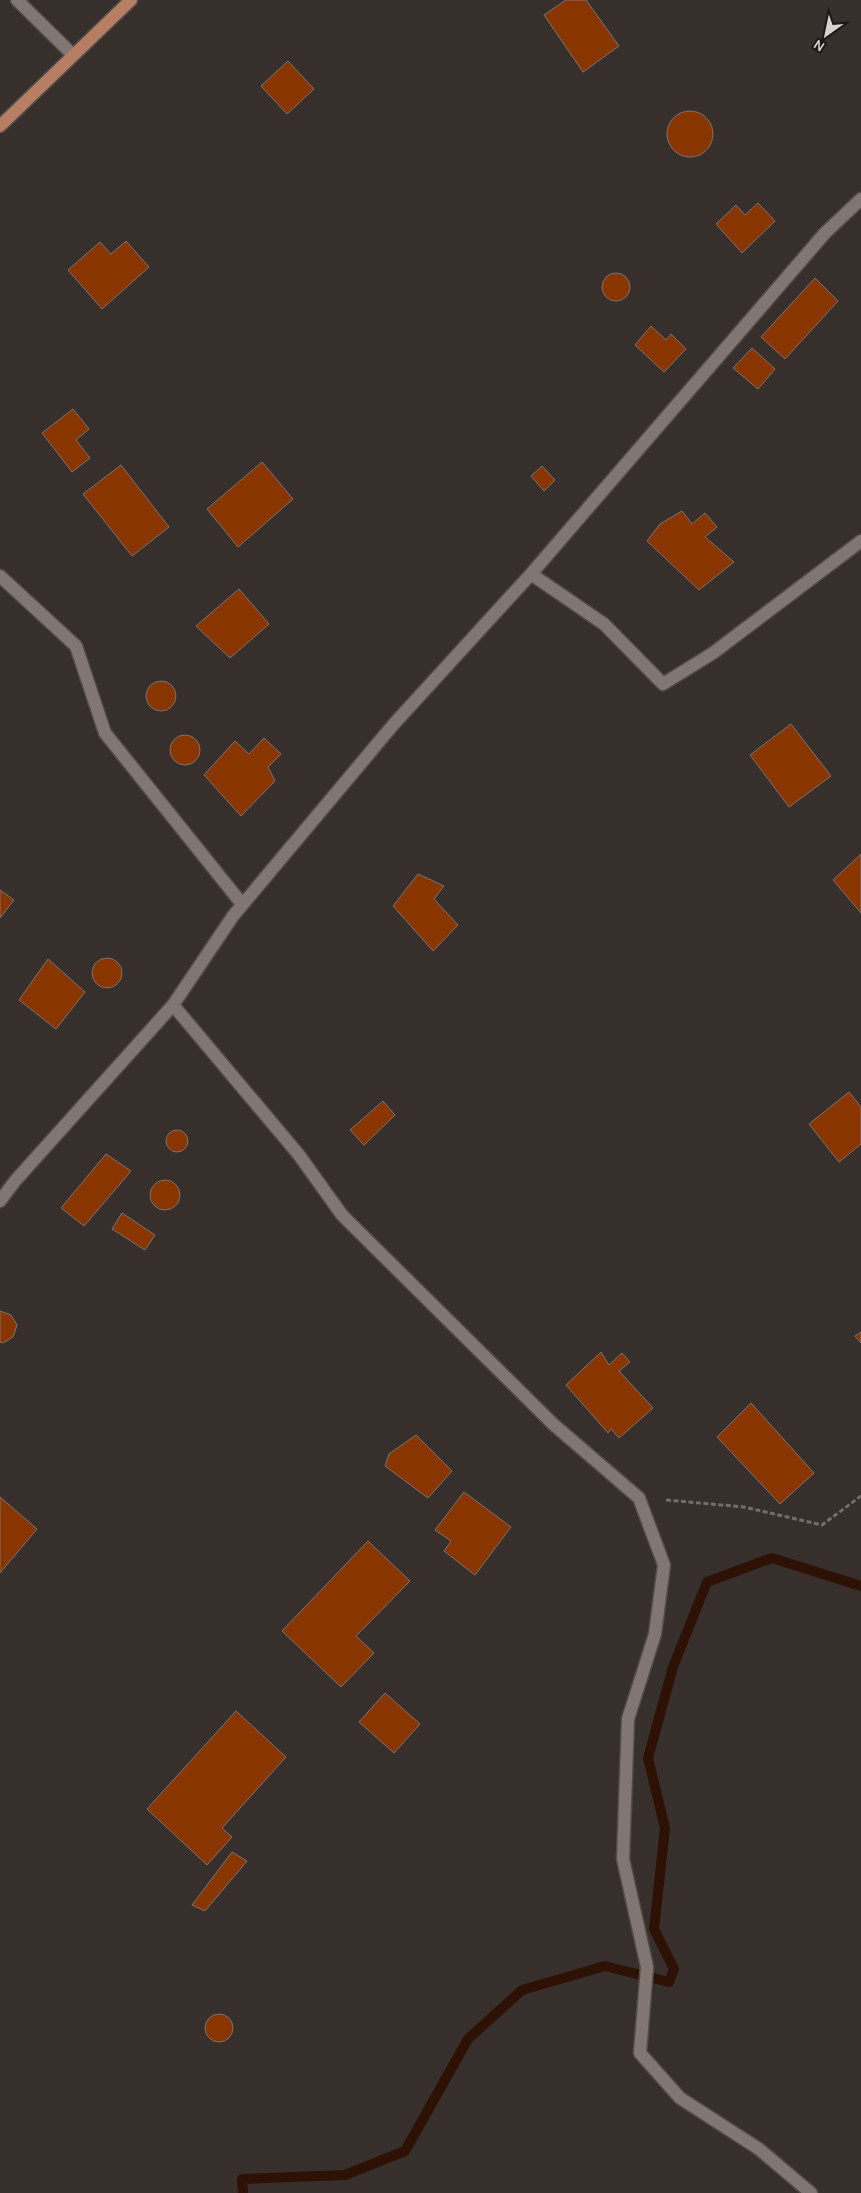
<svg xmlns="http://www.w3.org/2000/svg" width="861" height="2193" viewBox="0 0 861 2193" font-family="Karla,sans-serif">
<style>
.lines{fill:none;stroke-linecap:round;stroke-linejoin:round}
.stream{stroke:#2d1105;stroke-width:10}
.building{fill:#883500;stroke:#7c7470}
.minor-casing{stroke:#524c49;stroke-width:15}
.major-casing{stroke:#524c49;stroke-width:15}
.path{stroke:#746d6b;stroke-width:3;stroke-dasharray:5 2.5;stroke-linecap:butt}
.minor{stroke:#807773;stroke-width:12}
.major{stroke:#b77e63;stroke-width:12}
</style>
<rect width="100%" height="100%" fill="#372f2c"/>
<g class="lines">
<path class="stream" d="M243,2193L242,2179L345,2175L405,2151L468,2039L522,1990L605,1966L669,1982L674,1969L654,1929L665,1828L648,1758L673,1667L707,1582L772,1558L861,1586"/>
</g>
<path class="building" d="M566,0H586L619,46L583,72L544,15Z
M288,61L314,89L287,114L261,86Z
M667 134a23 23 0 1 1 46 0a23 23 0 1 1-46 0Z
M758,203L775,221L742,253L716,224L736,205L745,215Z
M126,241L149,267L102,309L68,270L100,242L111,254Z
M602 287a14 14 0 1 1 28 0a14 14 0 1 1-28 0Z
M815,278L838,301L785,359L761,337Z
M651,326L666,340L671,334L686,349L664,372L635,345Z
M752,348L775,369L758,389L733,368Z
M73,409L89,429L76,440L90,458L72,472L42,433Z
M262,462L293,499L238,547L207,509Z
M121,465L169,527L132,556L83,494Z
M542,466L555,480L544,491L531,476Z
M682,511L692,524L705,513L717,527L705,537L734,562L699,590L647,541L660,524Z
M239,589L269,624L230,658L196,626Z
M146 696a15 15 0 1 1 30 0a15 15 0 1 1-30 0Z
M791,724L831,776L789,807L750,755Z
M170 750a15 15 0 1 1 30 0a15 15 0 1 1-30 0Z
M264,738L281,754L268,767L275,781L241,816L204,775L235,741L249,754Z
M861,854V913L833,880Z
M418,874L444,886L434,899L458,925L433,951L393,906Z
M0,890L14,900L0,918Z
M92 973a15 15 0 1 1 30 0a15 15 0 1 1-30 0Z
M48,959L85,992L56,1029L19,1000Z
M849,1092L861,1107V1144L839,1162L809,1124Z
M383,1101L395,1115L364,1145L350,1130Z
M166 1141a11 11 0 1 1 22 0a11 11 0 1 1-22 0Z
M106,1154L131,1171L84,1226L61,1208Z
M150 1195a15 15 0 1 1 30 0a15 15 0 1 1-30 0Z
M122,1213L155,1235L145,1250L112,1229Z
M0,1311L11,1315L17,1325L13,1337L3,1343L0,1342Z
M861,1332V1343L855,1336Z
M601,1352L609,1365L622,1353L630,1362L619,1371L653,1408L619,1438L611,1429L608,1433L566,1385Z
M751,1403L814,1473L780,1504L717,1437Z
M416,1435L452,1471L428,1498L385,1466L389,1454Z
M464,1492L511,1527L475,1575L444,1551L451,1541L435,1530Z
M0,1497L37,1529L0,1573Z
M368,1541L410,1581L356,1636L374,1653L341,1687L282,1631Z
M385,1693L420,1724L394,1753L359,1722Z
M236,1711L286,1757L222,1828L232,1837L207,1865L147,1809Z
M232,1852L247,1861L205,1911L192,1905Z
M205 2028a14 14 0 1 1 28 0a14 14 0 1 1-28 0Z"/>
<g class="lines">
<g class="minor-casing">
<path id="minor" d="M17,0L73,55
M531,574L604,624L663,684L713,653L861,541
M0,576L76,646L105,733L242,904
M0,1201L15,1181L173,1005
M811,2193L759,2149L680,2098L640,2053L647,1967L623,1859L628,1719L655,1634L664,1565L639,1498L553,1424L342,1215L299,1155L173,1005L233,916L393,725L531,574L825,233L861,199"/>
</g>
<g class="major-casing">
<path id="major" d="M0,126L131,0"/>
</g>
<path class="path" d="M666,1500L744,1507L822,1525L861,1496"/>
<use href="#minor" class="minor"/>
<use href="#major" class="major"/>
</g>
<g transform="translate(826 35) rotate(213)" stroke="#1b1817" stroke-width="4" paint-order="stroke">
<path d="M0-4L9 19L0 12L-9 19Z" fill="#d8d3d1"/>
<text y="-8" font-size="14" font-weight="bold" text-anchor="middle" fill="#d8d3d1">N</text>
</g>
</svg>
